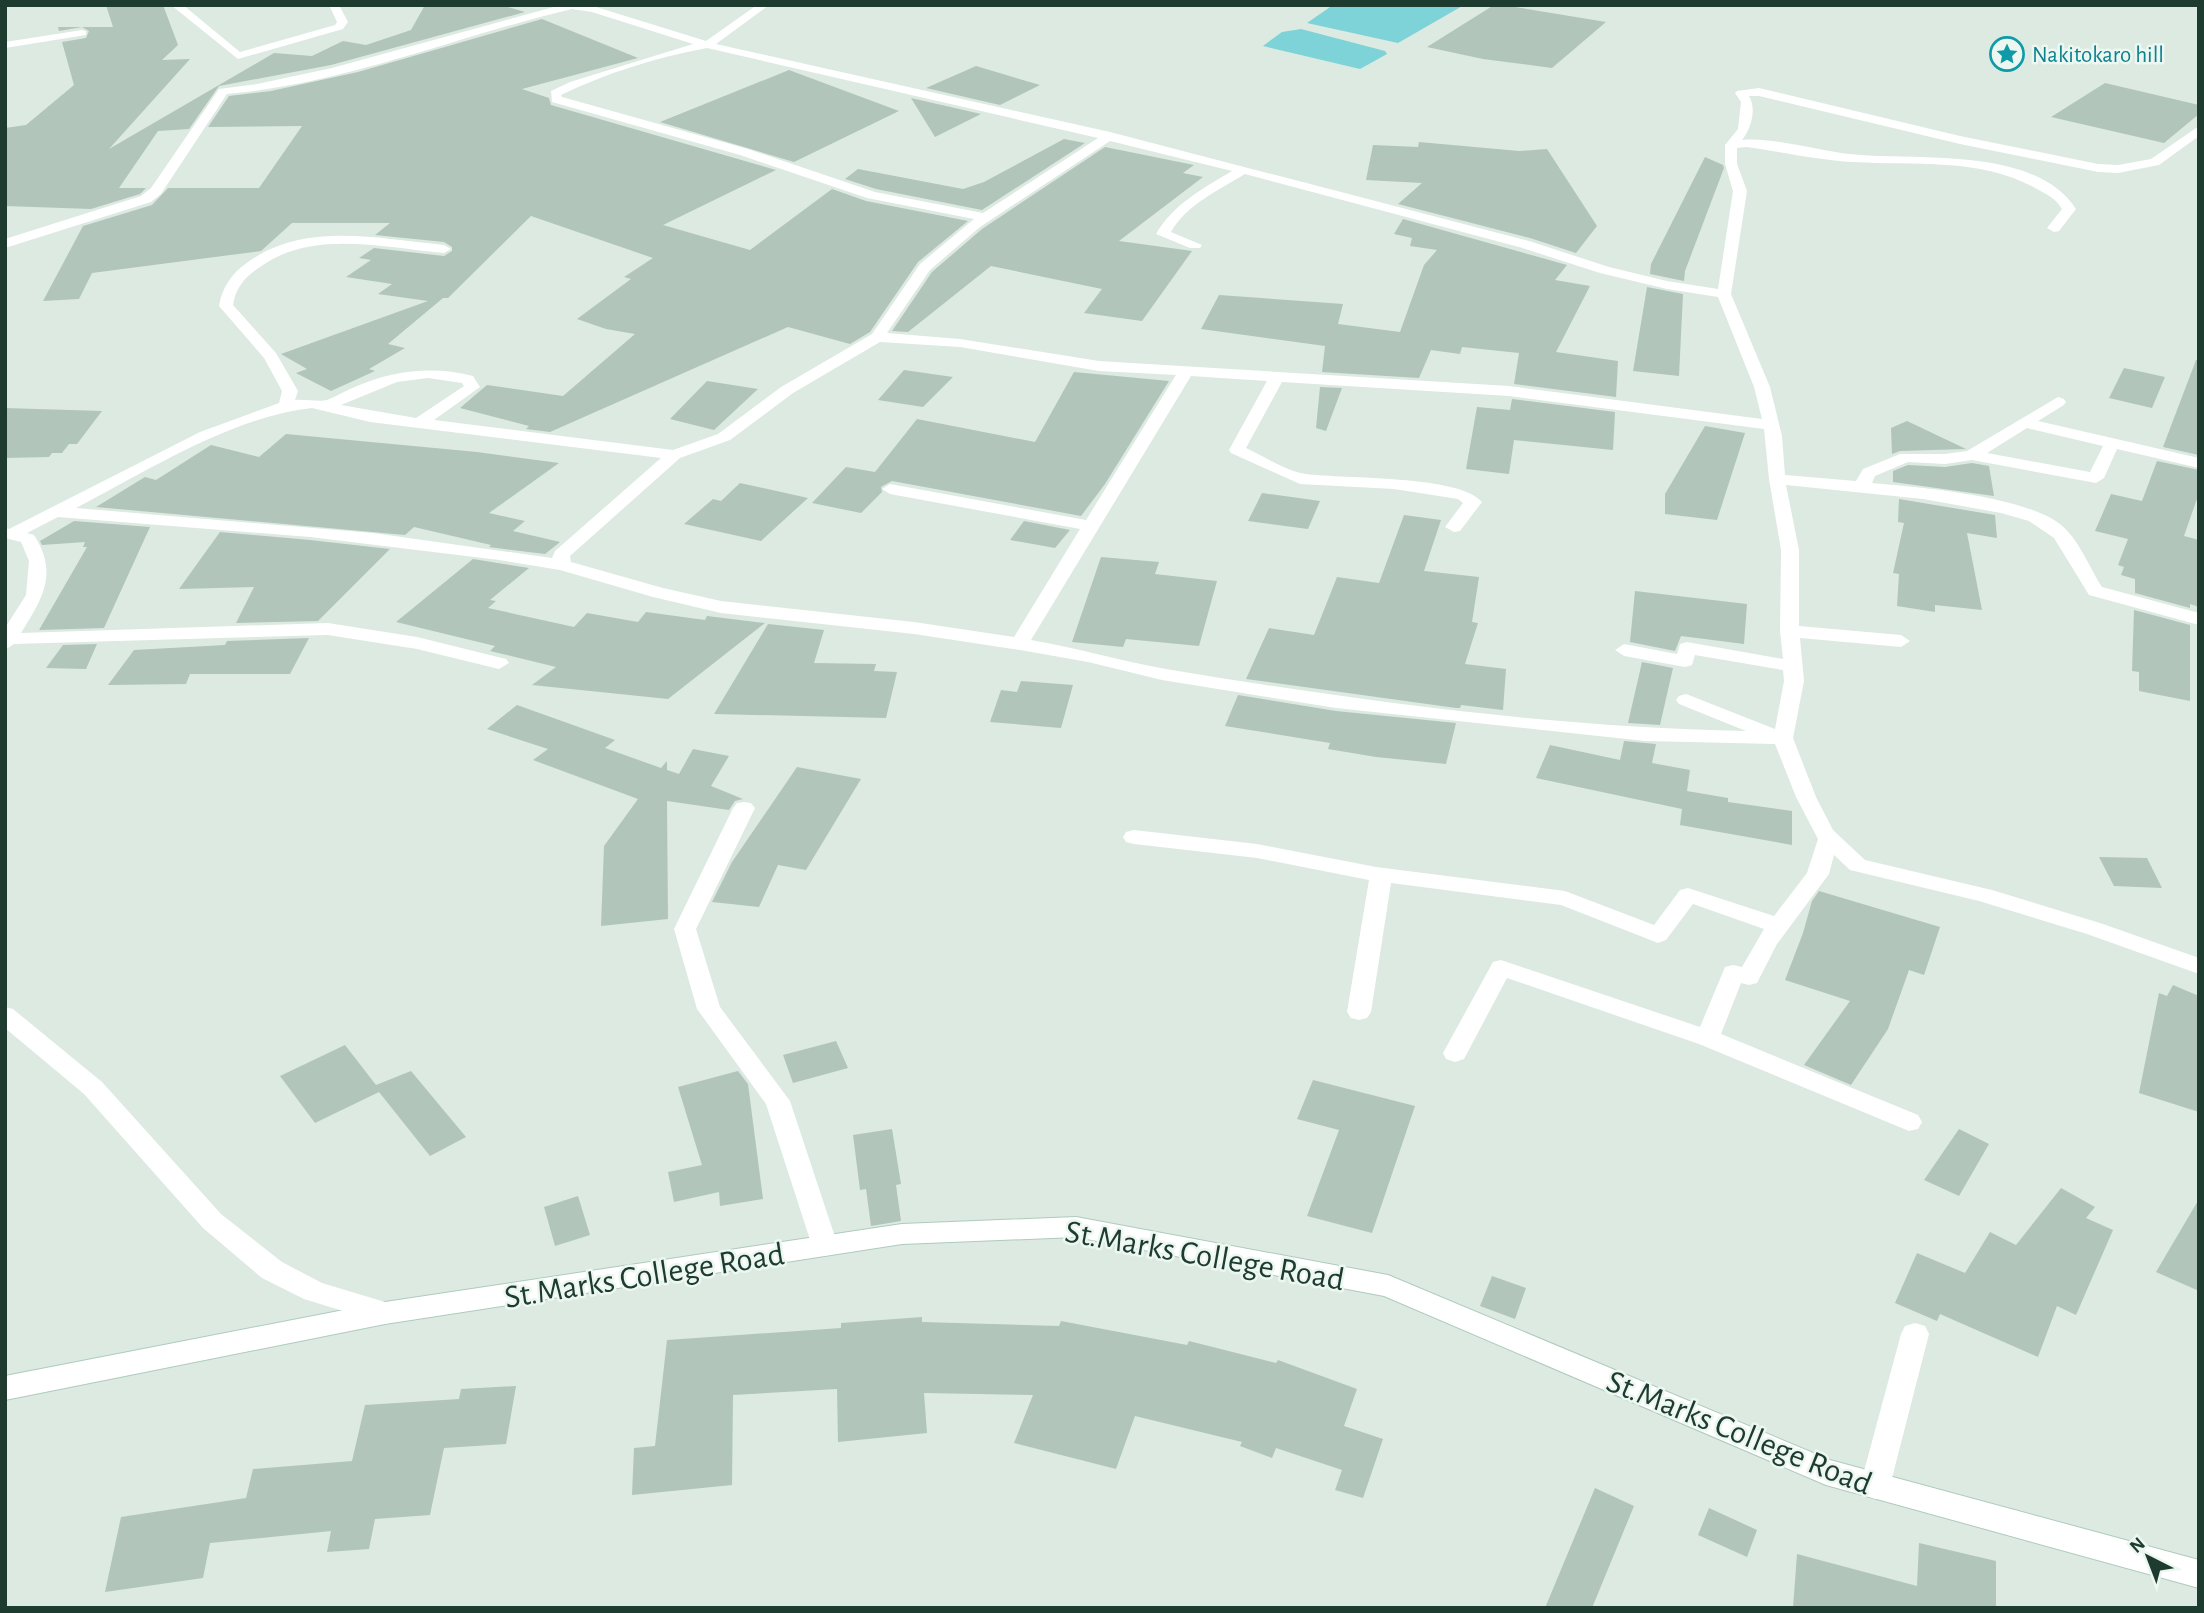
<svg xmlns="http://www.w3.org/2000/svg" width="2204" height="1613" viewBox="0 0 2204 1613" font-family="'Alegreya Sans',sans-serif">
<style>
.water{fill:#7dd3d7}
.building{fill:#b1c5bb}
.lines{fill:none;stroke-linecap:round;stroke-linejoin:round}
.secondary-casing{stroke:#aecbbd;stroke-width:2}
.minor{fill:#fff;fill-rule:evenodd}
.secondary{fill:#fff;fill-rule:evenodd}
.labels{text-anchor:middle;stroke-width:5;stroke-linejoin:round;paint-order:stroke}
.far-culture-label{font-size:23px;fill:#0d838f;stroke:#edf7f1;text-anchor:start}
.near-street-label{font-size:33px;fill:#1d3b2f;stroke:#edf7f1}
</style>
<rect width="100%" height="100%" fill="#dceae2"/>
<path class="water" d="M1333,5H1464L1398,43L1307,23Z
M1301,29L1385,51L1387,54L1360,69L1263,46L1282,32Z"/>
<path class="building" d="M106,5H163L178,45L162,60L190,59L109,149L274,53L312,56L343,41L366,45L411,30L425,5H501L525,12L331,65L219,86L189,129L158,131L119,188H146L140,194L91,209L5,206V128L26,125L74,85L62,42L86,38L89,31L82,27L59,31L58,27H113Z
M1494,5H1503L1606,22L1552,68L1483,59L1427,47Z
M542,19L638,58L522,89L549,98L551,105L776,170L663,225L750,250L832,189L866,201L968,221L918,262L870,332L850,344L788,327L550,432L526,429L529,426L460,408L487,385L563,396L635,334L606,329L577,319L631,279L624,277L653,258L531,216L448,298H443L388,344L405,348L369,369L375,371L331,391L296,373L307,369L281,354L428,301L378,294L392,284L346,277L371,260L359,258L374,248L444,256L452,251V247L444,242L375,235L390,223H292L261,251L92,273L79,299L43,301L83,226L152,205L168,188H259L302,126L208,127L229,96L271,91L358,72Z
M976,66L1040,85L1000,105L926,88Z
M789,70L899,111L794,162L660,122Z
M2105,83L2199,105V114L2164,143L2051,117Z
M911,98L981,114L935,137Z
M1064,139L1085,143L982,210L876,189L845,179L858,169L963,189L984,182Z
M1419,142L1519,151L1547,149L1597,226L1576,253L1530,238L1398,204L1422,183L1366,180L1373,145L1418,147Z
M1105,147L1194,165L1183,173L1203,177L1119,241L1192,251L1142,321L1084,313L1102,289L991,266L908,332L892,331L932,272L982,229Z
M1705,157L1723,165L1724,168L1685,271L1684,281L1650,274L1651,264Z
M1403,219L1567,265L1555,280L1590,286L1556,352L1618,361L1616,397L1514,384L1519,353L1462,347L1460,354L1431,350L1419,378L1322,372L1325,346L1201,329L1219,295L1343,304L1338,324L1400,332L1424,265L1437,250L1410,246L1412,238L1394,234Z
M1647,287L1683,294L1679,376L1633,371Z
M2196,360H2199V455L2163,447Z
M2124,368L2165,377L2152,408L2109,398Z
M904,370L953,377L923,407L878,400Z
M1074,372L1169,381L1105,484L1081,516L892,481L881,487L882,492L861,513L812,503L846,467L875,472L917,419L1035,442Z
M707,381L758,389L714,430L670,419Z
M1320,387L1342,388L1326,431L1316,428Z
M1512,399L1615,412L1613,450L1514,440L1509,474L1466,469L1477,407L1510,410Z
M5,408L102,411L77,444H69L62,453H52L49,457L5,458Z
M1907,421L1966,449L1900,451L1892,454L1891,428Z
M1705,426L1745,433L1717,520L1665,514V494Z
M286,434L477,452L559,463L489,513L525,521L513,531L560,542L545,554L489,547L491,545L414,527L405,535L96,507L145,477L156,480L211,445L259,457Z
M2157,461L2199,470V493L2184,536L2199,540V607L2190,604V608L2135,593V579L2121,575L2124,567L2118,565L2128,539L2095,531L2111,494L2142,501Z
M1972,463L1989,466L1994,496L1893,482V471L1908,465L1945,467Z
M740,483L808,498L761,541L684,524L713,499L721,501Z
M1262,493L1320,501L1308,529L1248,521Z
M1899,499L1995,515L1997,538L1967,533L1982,610L1935,605V612L1897,606L1899,574L1893,573L1904,523L1898,522Z
M1404,515L1441,520L1424,571L1479,577L1472,622L1478,623L1465,664L1506,669L1503,710L1461,705L1460,708H1456L1246,679L1269,628L1314,635L1337,577L1379,583Z
M74,521L150,527L104,628L39,630L87,547H83L85,542L42,545L40,541Z
M1024,521L1070,530L1055,548L1010,540Z
M220,532L310,540L390,549L318,621L236,623L254,587L179,589Z
M1101,557L1159,562L1155,574L1217,581L1199,646L1126,639L1123,647L1072,642Z
M473,559L529,568L490,600L496,601L488,608L574,627L587,613L638,622L646,612L705,620L707,616L765,623L668,699L532,685L556,667L490,651L495,646L396,622Z
M1635,591L1747,604L1744,644L1681,636L1675,651L1630,642Z
M2134,610L2190,625V701L2139,691V672L2132,671Z
M768,624L824,630L814,663L876,664L874,671L897,672L886,718L714,714Z
M309,638L290,674H190L186,684L108,685L134,650L225,645L227,641Z
M97,644L86,669L46,668L63,645Z
M1642,662L1673,668L1660,725L1628,723Z
M1021,681L1073,685L1061,728L990,722L1001,690L1017,692Z
M1238,695L1336,711L1456,723L1446,764L1376,757L1328,749L1330,743L1225,726Z
M517,705L615,740L605,748L661,768L667,761V770L679,774L693,749L729,756L711,786L743,799L735,801L729,810L667,801L668,919L601,926L604,846L638,799L533,760L548,749L487,729Z
M1624,741L1656,744L1652,763L1690,770L1687,791L1728,798V802L1792,811V845L1680,825L1682,809L1536,778L1550,745L1620,760Z
M797,767L861,779L806,870L778,865L759,907L712,902L732,862Z
M2099,857L2147,858L2162,888L2114,886Z
M1819,891L1940,927L1924,975L1909,970L1888,1029L1851,1085L1804,1065L1850,1001L1785,980L1803,933L1812,901Z
M2173,985L2199,996V1112L2139,1093L2159,993L2167,996Z
M836,1041L848,1068L793,1083L783,1055Z
M345,1045L376,1085L411,1071L466,1137L430,1156L379,1092L315,1123L280,1076Z
M738,1071L748,1084L763,1199L720,1206L719,1192L674,1202L668,1172L702,1165L678,1087Z
M1313,1080L1415,1106L1372,1233L1307,1216L1339,1130L1297,1119Z
M892,1129L901,1184L896,1185L901,1221L871,1226L866,1189L860,1190L853,1135Z
M1959,1129L1989,1144L1959,1196L1924,1180Z
M2061,1188L2095,1207L2086,1218L2113,1230L2076,1315L2057,1306L2038,1357L1940,1314L1937,1321L1895,1303L1917,1253L1965,1273L1990,1232L2016,1245Z
M578,1196L590,1235L555,1246L544,1207Z
M2199,1199V1291L2156,1272Z
M1492,1276L1526,1288L1515,1319L1480,1306Z
M922,1317V1322L1059,1326L1061,1321L1187,1345L1189,1341L1276,1363L1278,1360L1357,1389L1344,1426L1383,1439L1363,1498L1335,1490L1342,1470L1276,1448L1272,1458L1240,1446L1242,1442L1135,1416L1116,1469L1014,1443L1033,1395L924,1393L927,1433L838,1442L837,1389L733,1395L732,1485L632,1495L634,1448L655,1446L667,1340L841,1328V1323Z
M516,1386L506,1444L444,1448L430,1515L375,1519L369,1549L327,1552L331,1531L210,1543L203,1578L105,1592L121,1517L246,1498L253,1469L352,1461L365,1405L459,1399L461,1389Z
M1595,1488L1634,1506L1592,1608H1545Z
M1709,1508L1757,1530L1747,1557L1698,1535Z
M1919,1543L1996,1561V1608H1793L1797,1554L1917,1586Z"/>
<g class="lines">
<g class="secondary-casing">
<path id="secondary" d="M1076,1217L1388,1275L1830,1460L2199,1560V1588L1826,1485L1384,1296L1076,1237L902,1244L385,1324L5,1400V1376L385,1302L902,1224Z"/>
</g>
<path class="minor" d="M171,5H183L240,52L335,25L337,22L329,5H339L348,22L343,29L238,59Z
M561,5L593,6L706,41L757,5H769L716,44L1110,132L1529,241L1609,267L1667,281L1718,289L1733,191L1725,164V145L1738,129L1741,102L1735,93L1737,91L1759,88L1960,136L2098,164L2118,165L2151,159L2199,126V136L2159,165L2118,173L2098,172L1960,144L1759,96H1749C1757,109 1751,129 1742,140C1771,137 1818,150 1849,154C1913,161 2035,145 2076,209L2059,231L2054,232L2047,228L2062,209C2056,199 2048,195 2037,189C1981,157 1916,166 1853,162C1818,160 1782,152 1747,147L1737,148V164L1747,191L1731,294L1770,387L1782,436L1785,475L1856,481L1863,469L1900,454H1945L1967,451L2058,397L2064,399L2066,402L2064,405L2038,421L2199,458V468L2117,449L2104,478L2096,483L1972,460L1945,464L1908,462L1875,476L1872,483C1920,487 2023,496 2060,524C2079,539 2089,567 2102,587L2199,613V625L2089,595L2054,538L2029,521L2001,513L1923,499L1786,485L1799,550V626L1901,635L1910,641L1901,647L1800,638L1804,681L1793,738L1816,797L1833,830L1865,860L1992,890L2103,924L2199,958V974L2087,934L1979,901L1850,870L1834,855L1829,874L1777,944L1757,983L1749,985L1741,983L1721,1034L1918,1115L1922,1122L1918,1129L1909,1131L1699,1044L1507,978L1464,1059L1455,1062L1446,1059L1443,1053L1493,962L1501,960L1700,1027L1725,967L1733,965L1742,967L1764,929L1693,904L1666,940L1658,943L1561,905L1391,883L1371,1012L1367,1018L1359,1020L1351,1018L1347,1012L1369,880L1257,858L1134,844L1126,842L1123,837L1126,832L1134,830L1257,844L1376,867L1565,891L1654,925L1680,890L1688,888L1774,916L1807,873L1818,839L1796,797L1775,744L1645,741L1336,708L1162,680L1088,662L1020,650L914,634L721,613L653,597L560,570L499,560L310,537L58,517L27,533L34,535C59,574 42,599 21,633L328,623L417,637L506,659L509,663L499,669L417,649L328,635L14,644L5,650V628L26,595L29,561L21,542L5,538V528L9,529L200,432L279,403L282,391L264,358L219,306C222,287 232,273 248,262C305,221 379,239 444,245L451,249L444,253C384,248 312,229 260,267C245,277 236,287 233,305L276,353L298,391L295,400C304,399 321,402 327,400C337,396 347,390 357,386C395,370 433,366 473,376L480,387L434,420L673,450L718,434L781,387L872,334L920,264L974,219L867,198L740,155L552,102L551,91L570,82L693,44L592,12L572,9C457,36 345,84 227,94L161,194L151,202L5,248V239L141,196L151,188L219,89L257,84L332,68ZM707,48L1098,138L983,213L875,192L748,149L562,97L561,95C606,73 658,57 707,48ZM1110,141L1232,171C1204,188 1173,204 1156,234L1190,248H1200L1202,245L1171,232C1186,205 1219,190 1245,174L1519,247L1600,273L1667,289L1718,297L1754,387L1762,419L1509,386L1099,361L960,339L887,333L930,270L980,227ZM880,342L960,347L1099,371L1176,375L1086,520L890,484L882,489L890,494L1080,529L1014,637L914,622L721,601L663,588L571,562L570,556L680,458L730,440L793,393ZM1191,376L1267,381L1229,450L1231,453L1300,484L1394,489L1458,499L1463,503L1445,527L1454,532L1460,531L1482,502C1460,475 1343,479 1306,474C1287,472 1264,456 1246,448L1282,382L1509,396L1764,429L1769,479L1781,550L1780,631L1783,659L1687,642L1680,644L1677,654L1624,644L1615,650L1624,656L1685,667L1692,665L1695,655L1783,670L1784,681L1775,729L1686,694L1679,696L1676,700L1679,704L1746,731C1552,727 1358,701 1166,669C1121,661 1077,648 1031,640ZM428,378L462,383L464,386L416,418L341,405L397,382ZM312,408L370,422L661,458L555,551L552,558L373,533L76,508C148,471 231,417 312,408ZM2027,428L2103,446L2090,472L1987,453Z
M82,30L86,31V35L5,48V42Z
M744,802L751,803L755,808L696,929L720,1007L790,1101L838,1246L834,1253L825,1256L816,1253L812,1246L766,1104L697,1009L674,929L733,808L737,803Z
M5,1007L13,1009L102,1082L221,1214L282,1262L322,1283L395,1305L399,1313L395,1321L385,1324L304,1299L262,1278L203,1228L84,1094L5,1028Z
M1915,1323L1925,1326L1929,1334L1890,1486L1886,1495L1875,1499L1864,1495L1860,1486L1901,1334L1905,1326Z"/>
<use href="#secondary" class="secondary"/>
</g>
<defs>
<g id="sight-ring" transform="scale(1.75)"><circle r="9.5" fill="#edf7f1" stroke="#0f9aa8" stroke-width="1.5"/><path d="M0-6L1.8-2.2L6-1.7L2.9 1.2L3.7 5.4L0 3.3L-3.7 5.4L-2.9 1.2L-6-1.7L-1.8-2.2Z" fill="#0f9aa8"/></g>
</defs>
<g fill-rule="evenodd">
<use href="#sight-ring" x="2007" y="54"/>
</g>
<g class="labels">
<g class="far-culture-label">
<text x="2032" y="62">Nakitokaro hill</text>
</g>
<g class="near-street-label">
<text transform="translate(1205 1254) rotate(10)" y="12">St.Marks College Road</text>
<text transform="translate(644 1274) rotate(-9)" y="12">St.Marks College Road</text>
<text transform="translate(1740 1431) rotate(22)" y="12">St.Marks College Road</text>
</g>
</g>
<rect width="2204" height="1613" fill="none" stroke="#1d3b2f" stroke-width="14"/>
<g transform="translate(2148 1557) rotate(318)" stroke="#edf7f1" stroke-width="5" paint-order="stroke">
<path d="M0-5L12 26L0 18L-12 26Z" fill="#1d3b2f"/>
<text y="-10" font-size="19" font-weight="bold" text-anchor="middle" fill="#1d3b2f">N</text>
</g>
</svg>
